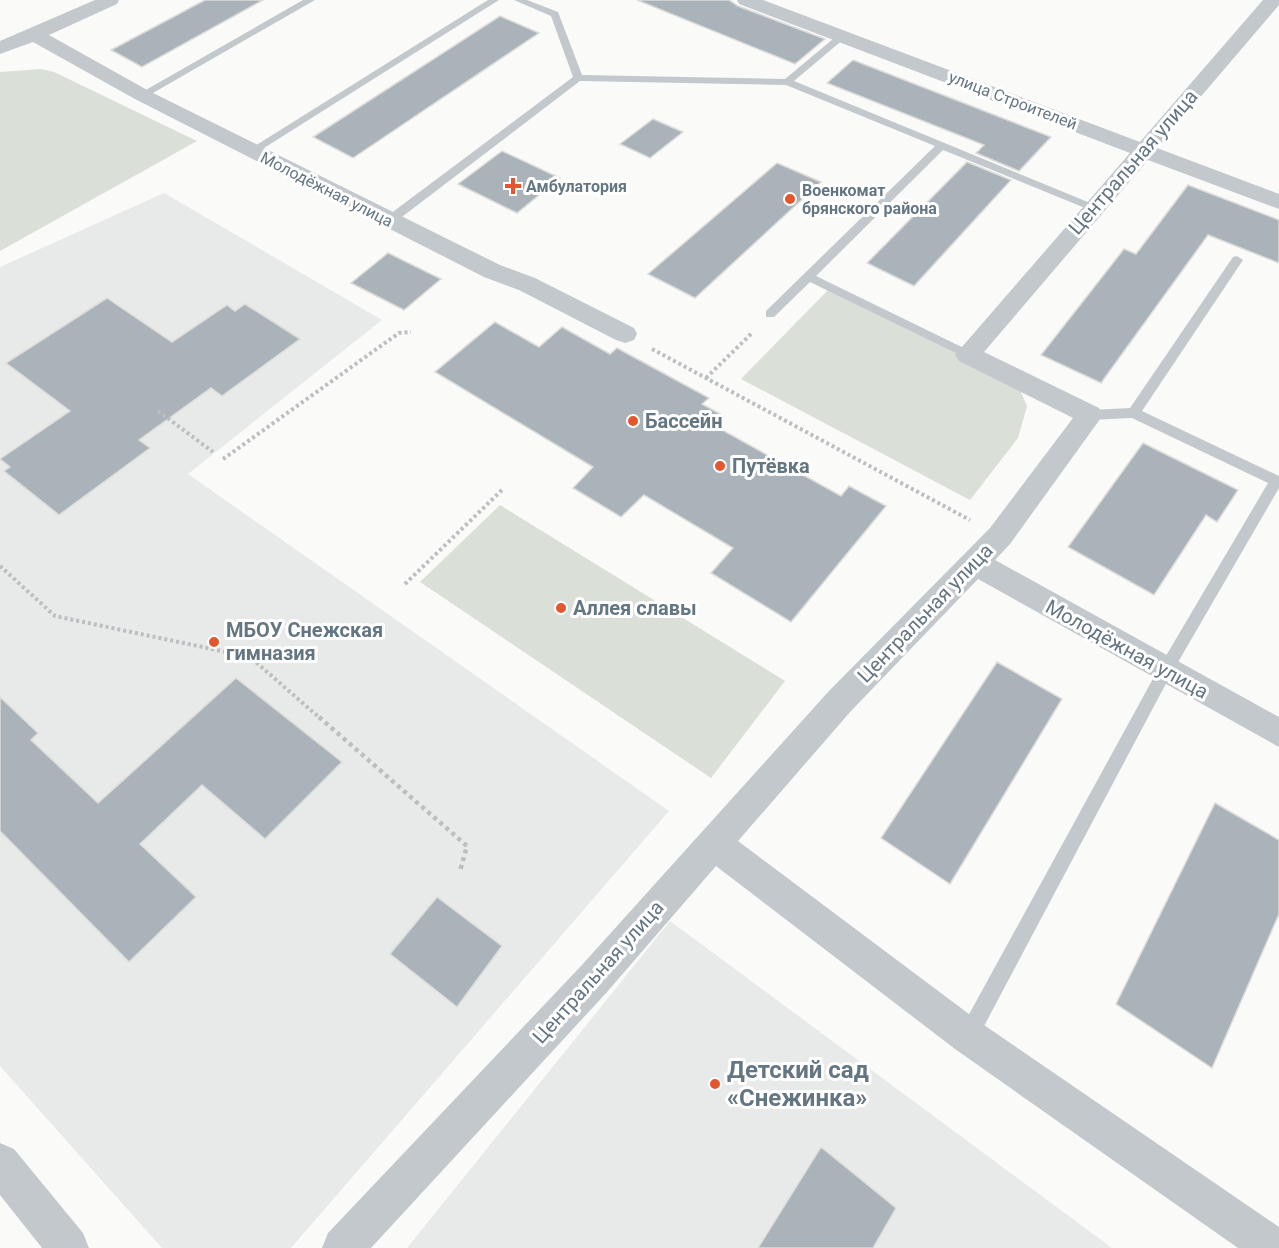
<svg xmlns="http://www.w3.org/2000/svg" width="1279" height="1248" viewBox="0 0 1279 1248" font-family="Roboto,sans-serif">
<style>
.built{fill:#e8e9e9}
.green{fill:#dadfd7}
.building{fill:#aab3b9;stroke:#dcdcda;stroke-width:1.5}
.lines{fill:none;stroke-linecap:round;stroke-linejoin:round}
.path-far1{stroke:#bbbfc2;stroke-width:4;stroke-dasharray:3 3;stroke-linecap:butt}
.path{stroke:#bbbfc2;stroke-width:4.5;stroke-dasharray:4 4;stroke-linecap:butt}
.lane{fill:#c3c8cc;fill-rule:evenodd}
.street{fill:#c3c8cc;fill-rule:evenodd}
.poi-dot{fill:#e4572e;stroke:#fff;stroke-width:2}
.labels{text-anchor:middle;stroke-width:6;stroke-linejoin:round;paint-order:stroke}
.far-street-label{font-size:16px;fill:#657683;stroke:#fff}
.far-poi-label{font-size:16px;font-weight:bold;fill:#657683;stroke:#fff;text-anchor:start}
.street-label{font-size:20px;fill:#657683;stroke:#fff}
.poi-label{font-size:20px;font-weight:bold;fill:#657683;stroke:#fff;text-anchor:start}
.near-poi-label{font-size:24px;font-weight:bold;fill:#657683;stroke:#fff;text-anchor:start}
</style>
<rect width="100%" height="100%" fill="#fafaf8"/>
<path class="built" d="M164,193L382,320L188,474L669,811L291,1248H162L0,1066V267Z
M670,921L1112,1248H407Z"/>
<path class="green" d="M41,69L54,72L197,141L0,251V72Z
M828,290L1017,383L1027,406L1018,438L970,500L741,379Z
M500,505L785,681L711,778L420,582Z"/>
<path class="building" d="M205,0H263L142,67L111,50Z
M637,0H729L738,6L825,39L795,64Z
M500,16L539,33L353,158L313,137Z
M853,60L1051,137L1019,171L976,153L984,145L827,83Z
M653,119L683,132L650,158L620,144Z
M502,151L560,178L517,213L458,184Z
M967,162L1011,180L914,286L867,263Z
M777,163L821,182L695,298L648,274Z
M1188,185L1279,220V263L1208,235L1101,383L1041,355L1124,249L1136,254Z
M388,253L441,279L404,310L351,283Z
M107,298L172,342L227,305L235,311L245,304L300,339L222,396L211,388L139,440L150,448L59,515L4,471L10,467L0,459L70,411L6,363Z
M495,322L539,347L562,327L610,354L617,348L709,398L702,404L724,416L715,426L841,496L849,486L886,506L791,622L711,573L733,548L644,495L621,517L573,488L593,467L435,372Z
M1143,443L1238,490L1217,522L1206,515L1154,595L1068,547Z
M997,662L1062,699L950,884L881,838Z
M236,678L342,762L265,839L202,785L140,844L196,897L129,962L0,831V697L38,733L31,740L98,803Z
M1215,803L1279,840V914L1212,1068L1116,1004Z
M437,897L502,946L457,1007L390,954Z
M821,1147L896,1208L873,1248H758Z"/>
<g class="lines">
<path class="path-far1" d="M652,349L970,520
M706,378L753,332
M158,411L213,452
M223,459L399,333L411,332
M0,566L55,616L250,657L321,719
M405,584L504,488"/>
<path class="path" d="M319,717L467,846L460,871"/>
<path class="lane" d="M303,0H315L146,97L137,95Z
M488,0H499L256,153L247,151Z
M514,0H527L558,12L582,75L785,79L839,34H845V38L794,81L1100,207L1094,211L1090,210L943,150L816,276L972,352L974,355L968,359L810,282L774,317H766V311L935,146L786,85L580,81L394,223H386V217L573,77L551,16Z
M1237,256L1243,260L1142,411L1279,476V488L1170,676L975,1043L968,1045L961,1043L959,1036L961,1029L1160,666L1268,483L1132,418L1090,420L1083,415L1090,410L1130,408L1233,257Z"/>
<path class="street" d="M95,0H119L117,4L49,35L149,91L500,265L535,278L634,328L637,334L634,340L625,343L616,340L519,290L484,277L135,99L33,42L0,54V41Z
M737,0H763L1140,142L1263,0H1279V5L1157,148L1279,194V209L1148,160L984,352L1099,408L1103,415L1010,544L995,560L1279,717V747L978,579L851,711L738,841L981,1023L1279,1227V1248H1238L955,1049L716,866L607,992L371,1248H322L328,1233L581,966L829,691L990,528L1073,418L959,361L955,355L1130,153L739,4Z
M0,1143L14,1149L83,1233L89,1248H42L0,1195Z"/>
</g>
<g class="poi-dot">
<path d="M510 177h6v6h6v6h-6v6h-6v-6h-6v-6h6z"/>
<circle cx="790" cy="199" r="6"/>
<circle cx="633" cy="421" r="6"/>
<circle cx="720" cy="466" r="6"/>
<circle cx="561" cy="608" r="6"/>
<circle cx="214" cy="642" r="6"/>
<circle cx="715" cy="1084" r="6"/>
</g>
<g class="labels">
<g class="far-street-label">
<text transform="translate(1013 100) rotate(21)" y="6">улица Строителей</text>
<text transform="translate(327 189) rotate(27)" y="6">Молодёжная улица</text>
</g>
<g class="far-poi-label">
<text x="526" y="192">Амбулатория</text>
<text x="802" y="196">Военкомат<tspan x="802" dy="18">брянского района</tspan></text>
</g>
<g class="street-label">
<text transform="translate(1133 162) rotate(-49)" y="7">Центральная улица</text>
<text transform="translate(925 613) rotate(-46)" y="7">Центральная улица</text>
<text transform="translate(1127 649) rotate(29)" y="7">Молодёжная улица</text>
<text transform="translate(598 972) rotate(-48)" y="7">Центральная улица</text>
</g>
<g class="poi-label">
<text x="645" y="428">Бассейн</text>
<text x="732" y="473">Путёвка</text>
<text x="573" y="615">Аллея славы</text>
<text x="226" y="637">МБОУ Снежская<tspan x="226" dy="23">гимназия</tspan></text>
</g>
<g class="near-poi-label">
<text x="727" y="1078">Детский сад<tspan x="727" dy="28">«Снежинка»</tspan></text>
</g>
</g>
</svg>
